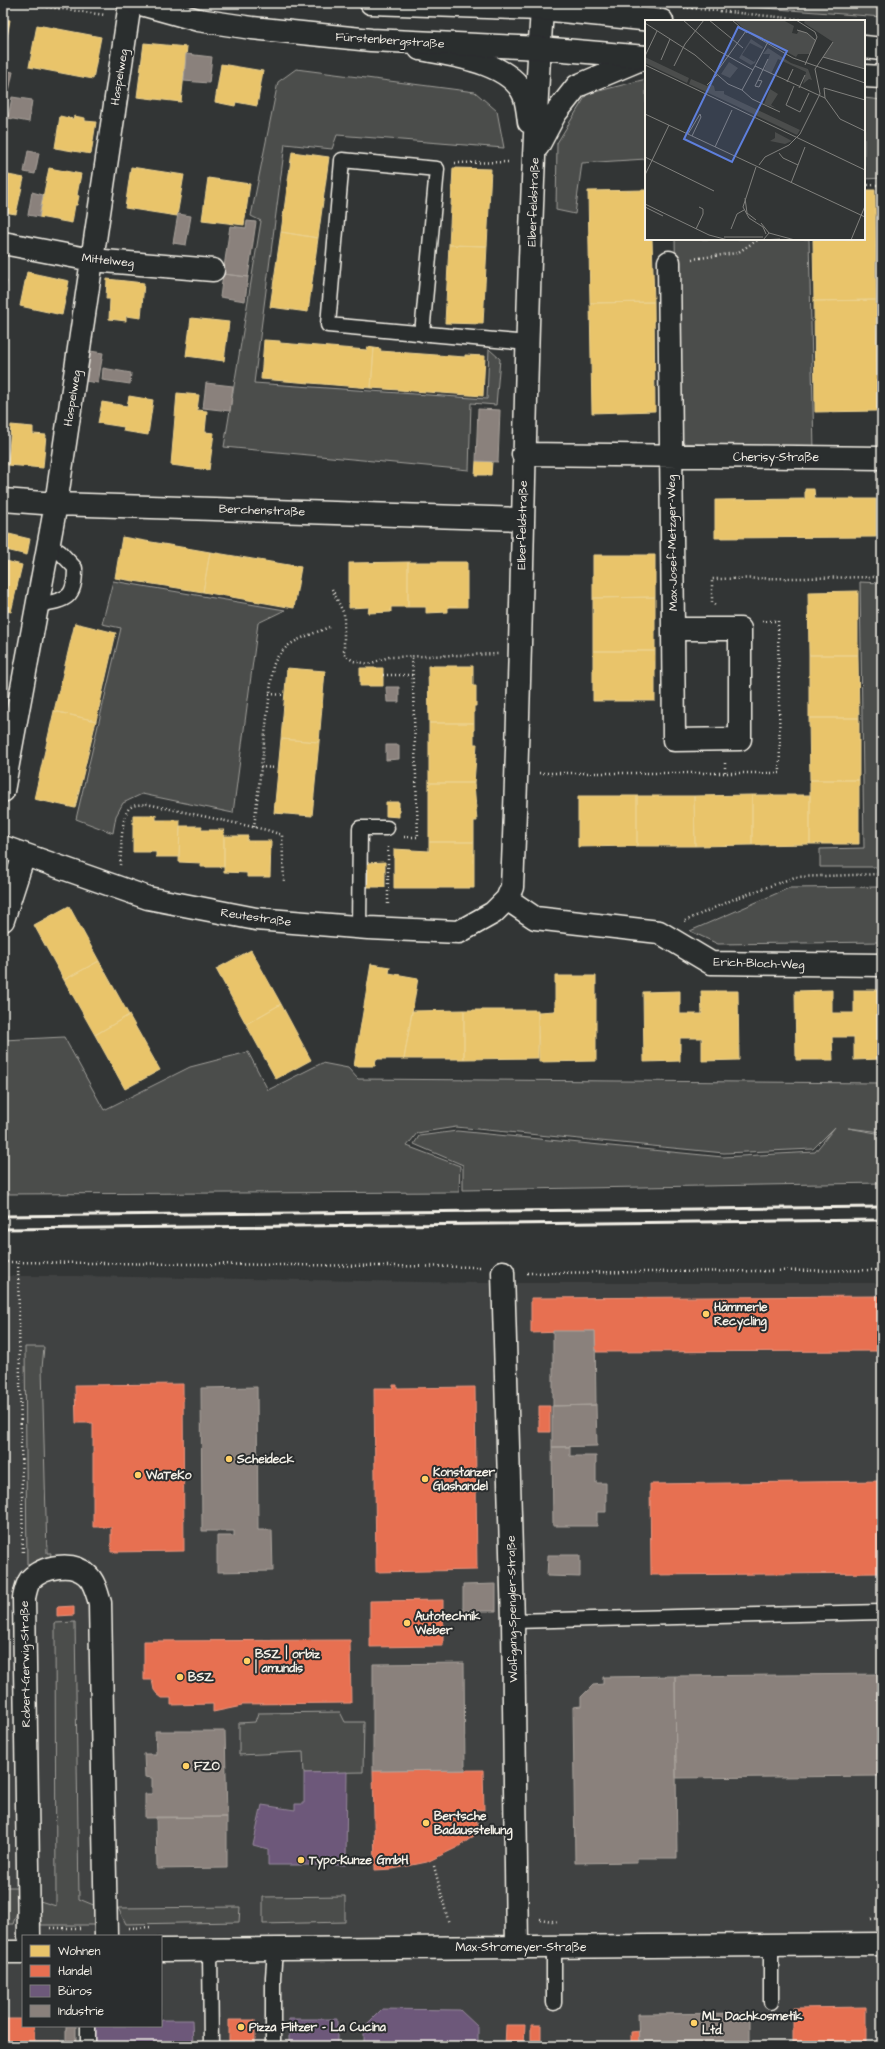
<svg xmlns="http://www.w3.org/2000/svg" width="885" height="2049" viewBox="0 0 885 2049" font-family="'Architects Daughter',sans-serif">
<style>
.built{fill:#404242;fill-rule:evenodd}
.green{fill:#4b4d4c;stroke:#a09f9a}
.homes{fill:#e9c46a;stroke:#ecd290}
.shops{fill:#e76f51;stroke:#eb967e}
.offices{fill:#6d597a;stroke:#96879b}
.industry{fill:#8a817c;stroke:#aaa39c}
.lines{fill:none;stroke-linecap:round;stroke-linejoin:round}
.lane-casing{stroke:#f4f1e8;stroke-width:17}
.street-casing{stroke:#f4f1e8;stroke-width:25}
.secondary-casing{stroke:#f4f1e8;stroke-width:25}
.path{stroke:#f4f1e8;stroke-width:2.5;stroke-dasharray:1 3;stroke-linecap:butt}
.lane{stroke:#2a2d2e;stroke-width:14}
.street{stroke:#2a2d2e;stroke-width:22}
.secondary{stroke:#2a2d2e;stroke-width:22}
.rail{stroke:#f4f1e8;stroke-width:3}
.poi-dot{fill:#ffd166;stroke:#2a2d2e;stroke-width:1.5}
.labels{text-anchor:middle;stroke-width:4;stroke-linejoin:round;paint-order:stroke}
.street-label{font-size:12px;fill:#f4f1e8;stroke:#2a2d2e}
.poi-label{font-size:12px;font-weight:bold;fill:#f4f1e8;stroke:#2a2d2e;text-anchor:start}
.inset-road{fill:none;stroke:#80807d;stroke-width:1}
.view{fill:#5e7fdd;fill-opacity:0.15;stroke:#5e7fdd;stroke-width:2}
.inset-edge{fill:none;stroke:#f4f1e8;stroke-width:2}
</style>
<rect width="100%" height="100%" fill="#323535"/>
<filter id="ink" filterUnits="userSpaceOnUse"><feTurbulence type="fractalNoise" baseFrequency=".025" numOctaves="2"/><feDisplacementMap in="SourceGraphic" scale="8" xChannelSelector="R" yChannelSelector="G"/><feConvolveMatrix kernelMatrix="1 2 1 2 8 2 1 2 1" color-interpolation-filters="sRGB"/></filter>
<g filter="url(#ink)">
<path class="built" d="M3,1276H77L477,1283H882V2046H3ZM23,1936H161V2026H23Z"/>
<path class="green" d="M698,3H882V17Z
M296,69L475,92L497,111L504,148L337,135L332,149L285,144L254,383L487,399L489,349L500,359L496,405L471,403L469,470L224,447L261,221L251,216L278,82Z
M646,79V159L582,163L575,214L556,210L557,143L587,94Z
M864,98L882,100V178L864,179Z
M675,239H809L814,450L679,443Z
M113,581L285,610L258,623L233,813L142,794L123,803L116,816L113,833L76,819L121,628L102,624Z
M860,582L882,583V867H820V849L864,848Z
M882,887V942L718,944L690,931L789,888Z
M64,1037L104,1110L190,1067L248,1052L268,1090L322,1063L348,1068L358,1079L882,1083V1132L848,1128L882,1134V1183L463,1190V1165L414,1144L419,1136L457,1131L723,1157L815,1152L835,1127L813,1149L724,1153L456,1127L417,1133L407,1146L460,1166L459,1192L3,1194V1040Z
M25,1347H44L42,1368L47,1553H51L50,1558L34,1568L27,1564Z
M75,1622L79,1899L96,1906V1925H41L40,1901L56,1906L55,1623Z
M340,1712L345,1722H364L363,1772L304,1773L303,1752L239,1755V1723L255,1722L258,1713Z
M3,1887H19L20,1903L13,1924H3Z
M345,1896V1922L263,1924V1897Z
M240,1907L239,1922L126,1924L118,1908Z"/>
<path class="homes" d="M3,19L10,20L4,55H3Z
M37,25L101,37L93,79L29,67Z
M144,43L187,47L181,102L137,97Z
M221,64L263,71L257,106L236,102L235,106L215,102Z
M60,116L73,119L74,116L85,118V121L96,122L91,154L55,148Z
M292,152L329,157L318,238L281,232Z
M131,167L184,175L177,216L125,208Z
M49,168L81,174L77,195L79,196L77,205H75L72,223L39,217Z
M453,168L491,169L487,246L449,245Z
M3,174L24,178L16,214L3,212Z
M208,178L250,184L244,225L202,220Z
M646,190V239H652L654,302L590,303L588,191Z
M864,190H875L876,300L814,301L813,239H864Z
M281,232L318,238L308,312L270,307Z
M449,245L487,246L483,324L445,323Z
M27,272L69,281L62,315L20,306Z
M107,279L144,283L141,318L126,316V321L109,319L110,299H106Z
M876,300L877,411L815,412L814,301Z
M654,302L655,411L592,413L590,303Z
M191,318L229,322L224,361L186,356Z
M264,340L280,341V343L367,350V347L374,348L371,388L261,379Z
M374,348L381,349L380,351L465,357V355L485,356L483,396L371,388Z
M177,393L199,395L197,410L207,411L205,432L214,433L209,470L171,465Z
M129,396L153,400L148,435L123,431L124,427L98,423L102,402L127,406Z
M11,425L33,427V434L46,435L43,468L8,465Z
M476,461L492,462L491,475H475Z
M805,489H814L815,499H876V537L715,538V500L805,499Z
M9,534L30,539L27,555L6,550Z
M122,537L210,552L203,592L115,578Z
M210,552L301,567L294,608L203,592Z
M593,555H655V597L593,598Z
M6,561L22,565L11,612L3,610V563H6Z
M408,562V607H391V612L368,613L369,607L349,608V563Z
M408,562H467V607H448V612L426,613V607H408Z
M858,591V655H809L808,592Z
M655,597V651H593V598Z
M75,623L116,633L96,721L54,711Z
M593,651H655V701H593Z
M809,655H858L859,718H809Z
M428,666H473V686H476V706H474V723H429Z
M287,668L325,671L319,742L281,739Z
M360,668H383V686H360Z
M54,711L96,721L75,808L34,799Z
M809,718H859V780H810Z
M429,723H474V744H477L474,783H429Z
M281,739L319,742L312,816L274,813Z
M810,780H859V844H810Z
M429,783H474L477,821H474V842H429Z
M752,795H810V844L752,845Z
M752,795V845L695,846L694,796Z
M578,796H637V846L578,847Z
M637,796H694L695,846H637Z
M386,802H399V817L386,816Z
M133,815H156V820H180L179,857H156V852H133Z
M180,826H202L201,830H224V867H201V863L179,862Z
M224,836H248L247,841H271L270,877H247V873L224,872Z
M429,842H474V888H394V849L429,851Z
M385,862V887H366V863Z
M69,906L99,961L64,980L34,925Z
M251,950L281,1004L246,1024L216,969Z
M99,961L129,1015L95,1035L64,980Z
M371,964L390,967L389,973L418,978L404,1059H376L375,1066H354Z
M555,976H596V1061L539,1062L538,1012L555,1011Z
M832,990V1013H854V990H882V1059L854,1060V1037H832L833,1060H796L795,991Z
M680,991V1014H702L701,991H738L739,1060L702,1061V1038H680V1061L644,1062L643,992Z
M281,1004L311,1060L276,1079L246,1024Z
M464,1010V1059H404L412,1011Z
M464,1010H538V1058L464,1059Z
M129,1015L160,1070L125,1089L95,1035Z"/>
<path class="shops" d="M882,1296V1351L596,1352L595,1331L531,1333V1298Z
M183,1384L184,1551L111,1552V1527H93V1423H76L75,1385Z
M393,1385H397V1388L475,1387L477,1570L376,1572L374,1388H393Z
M539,1406H550V1432H539Z
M882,1481V1573L651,1575L650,1484Z
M443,1600V1646L370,1647V1601Z
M74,1606V1615L57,1616V1607Z
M350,1640L351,1703L242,1704V1706L213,1712V1704L171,1705V1698H162L157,1694L154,1690L152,1680H144V1641Z
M483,1770L484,1810L476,1809V1820L481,1831L458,1847L427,1862L393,1869L375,1870L373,1771Z
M866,2007V2046H793V2008Z
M3,2019H23V2026H34V2041H61V2046H3Z
M229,2020H255V2046H229Z
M506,2025H525L524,2046H505Z
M531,2025H541V2040H531Z
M639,2031V2046H631V2032Z"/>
<path class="offices" d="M347,1772L346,1865H268V1849L253,1845L262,1805L295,1810V1804H304V1773Z
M382,2009L460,2010L478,2027V2046H364V2027Z
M289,2019H337V2046H289Z
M161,2020H192L193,2046H95L96,2026H161Z"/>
<path class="industry" d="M186,54L212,57L209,83L184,81Z
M3,70L13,72L9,91L3,89Z
M12,97L32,100L29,122L8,118Z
M28,151L39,153L35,174L24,172Z
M32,192L43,195L39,217L28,215Z
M178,214L191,216L186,245L173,243Z
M247,221L256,222L248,277L223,274L230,226L246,228Z
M223,274L248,277L245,301L220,297Z
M3,280L7,281L3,298Z
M90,351L103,353L98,383L85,381Z
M103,368L131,373L130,384L102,380Z
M206,383L233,386L230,411L203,408Z
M478,409L500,410L498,462L476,461Z
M386,687H399V702H387Z
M386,745H399V759L386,760Z
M553,1331H595L596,1405L553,1406Z
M257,1387L258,1530H272L273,1571L217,1572V1536H234V1531H202L201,1388Z
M596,1405L597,1446L552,1447V1406Z
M552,1447H570V1456H596V1483H606V1512H597V1526H553Z
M548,1555H580V1577L547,1576Z
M496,1584V1611H463V1585Z
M464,1663L465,1770L373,1771V1664Z
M882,1674V1776L676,1778L675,1676Z
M675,1676L677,1858H637V1862L575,1863L573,1707L581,1706V1697L593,1685L603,1684V1677Z
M155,1731H225L227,1817L145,1818V1794H152V1778L145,1777L144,1754H156Z
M156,1817H227V1868L157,1869Z
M750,2013V2046H639L638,2014Z
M66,2026H76V2041H66Z"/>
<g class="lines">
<g class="lane-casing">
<path id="lane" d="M422,334L437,169L342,160L328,325L528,343
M37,605C66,600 75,600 75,568L60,552L48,544
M359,927L360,828H387
M513,1621L882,1612
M771,1945V2002
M210,1950L211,2046
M554,2003V1947
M88,2026V2046
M273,2046V1977L275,1950"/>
</g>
<g class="street-casing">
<path id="street" d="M420,49C451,55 510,62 524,95C527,103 528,114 529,122
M538,146L555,114L577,86L646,57
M3,243L92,260L213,270
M669,262L673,629H740V739L674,740L673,629
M523,454L882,458
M3,500L56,504L522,519
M3,791L56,504L130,3
M3,847L148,898L256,919L368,928L459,932L493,913L507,899L512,887C525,594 523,301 542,9
M507,899L535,918L659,932L711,963L882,965
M3,920L24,855
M503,1272L513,1621L517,1947
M29,1936L24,1598C25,1593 27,1584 30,1580C43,1566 73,1561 87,1575C95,1582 97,1594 100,1603L106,1936
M161,1950L882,1944
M3,1952H23"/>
</g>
<g class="secondary-casing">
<path id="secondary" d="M137,3L198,20L252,28L371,40L540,48L646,57
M371,3L542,9L662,21
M864,47L882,49
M864,76L882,77"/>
</g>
<path class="path" d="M19,3L105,15
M680,7L817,21
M455,163L510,162
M864,185H882
M692,259L737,253L759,239
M332,589L344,614V654L353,661L369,664L389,657L498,654
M715,605L712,602V579L882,577
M383,675H413
M269,694L284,695
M725,763V773
M260,767L278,768
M539,773H780L778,621H761
M254,827L273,666C282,641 307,637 329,627
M404,837H418L412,657
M388,847V906
M120,865C122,852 120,813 131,807C136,804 142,805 147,804L267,830L282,835L284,882
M685,921L734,899L795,877L882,874
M3,1262L480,1267
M18,1263L23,1555
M527,1273L882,1270
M434,1866L449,1924
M540,1919L558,1922
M871,1919L882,1918
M51,1928H82
M129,1928L152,1927"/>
<use href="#lane" class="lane"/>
<use href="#street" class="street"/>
<use href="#secondary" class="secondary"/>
<path class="rail" d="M3,1216L882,1207
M3,1229L882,1220"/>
</g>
</g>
<g class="poi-dot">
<circle cx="706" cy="1314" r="4"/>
<circle cx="229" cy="1459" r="4"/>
<circle cx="138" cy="1475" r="4"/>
<circle cx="425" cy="1479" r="4"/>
<circle cx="407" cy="1623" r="4"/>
<circle cx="247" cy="1661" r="4"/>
<circle cx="180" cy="1677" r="4"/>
<circle cx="186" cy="1766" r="4"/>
<circle cx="426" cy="1823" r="4"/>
<circle cx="301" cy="1860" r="4"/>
<circle cx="694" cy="2023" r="4"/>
<circle cx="241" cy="2027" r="4"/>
</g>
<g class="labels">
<g class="street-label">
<text transform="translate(390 40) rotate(4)" y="4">Fürstenbergstraße</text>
<text transform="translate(119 77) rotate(-81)" y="4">Haspelweg</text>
<text transform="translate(533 202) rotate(-88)" y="4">Elberfeldstraße</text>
<text transform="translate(108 260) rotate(6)" y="4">Mittelweg</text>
<text transform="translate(72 398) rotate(-81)" y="4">Haspelweg</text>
<text x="776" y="461">Cherisy-Straße</text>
<text transform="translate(262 510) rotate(2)" y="4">Berchenstraße</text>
<text transform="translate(522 525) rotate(-89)" y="4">Elberfeldstraße</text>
<text transform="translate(672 543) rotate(-91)" y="4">Max-Josef-Metzger-Weg</text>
<text transform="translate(256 917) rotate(8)" y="4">Reutestraße</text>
<text transform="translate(759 963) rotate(2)" y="4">Erich-Bloch-Weg</text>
<text transform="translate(512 1609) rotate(-91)" y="4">Wolfgang-Spengler-Straße</text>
<text transform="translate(25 1664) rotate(-91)" y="4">Robert-Gerwig-Straße</text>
<text x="521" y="1951">Max-Stromeyer-Straße</text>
</g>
<g class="poi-label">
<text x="714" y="1311">Hämmerle<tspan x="714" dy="14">Recycling</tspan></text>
<text x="237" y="1463">Scheideck</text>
<text x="433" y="1476">Konstanzer<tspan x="433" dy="14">Glashandel</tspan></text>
<text x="146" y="1479">WaTeKo</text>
<text x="415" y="1620">Autotechnik<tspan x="415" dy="14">Weber</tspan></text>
<text x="255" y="1658">BSZ | orbiz<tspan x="255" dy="14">| amundis</tspan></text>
<text x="188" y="1681">BSZ</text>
<text x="194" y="1770">FZO</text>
<text x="434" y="1820">Bertsche<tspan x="434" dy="14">Badausstellung</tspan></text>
<text x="309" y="1864">Typo-Kunze GmbH</text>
<text x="702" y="2020">ML Dachkosmetik<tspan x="702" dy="14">Ltd.</tspan></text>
<text x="249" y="2031">Pizza Flitzer - La Cucina</text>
</g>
</g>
<g transform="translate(645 20)">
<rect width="220" height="220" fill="#323535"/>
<path d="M89,0H138L149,6L147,13L152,14L154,10L160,12L171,21L165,34H153L151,37L98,8ZM160,0H220V49L178,37L188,22L159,3ZM106,19L118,27L117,29L105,23L97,35L109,42L111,39L110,43L106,45L94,38ZM123,28L146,43L163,49L167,60L164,59L158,64L161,52L133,39L126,54L119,50L125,34H118ZM0,37L44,58L42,63L0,43ZM84,42L93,48L85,58L76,54ZM46,59L62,66L65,64L69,66L70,71H79V74L155,110L152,115L87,84L44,64ZM125,69L133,74L126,85L131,88L119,84ZM130,112L147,121L140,124L125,121L130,118Z" fill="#4b4d4c"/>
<path class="inset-road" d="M38,0L72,30L108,50M64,0L98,28M87,0L102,13M151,0L170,12L172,17L160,45M0,3L50,35L83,64L97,70M152,10L162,13L171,21M101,11L148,38L220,63M0,36L12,11M178,37L220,49M16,40L25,19M0,45L220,150M29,46L40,24L59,0M110,46L180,78L195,99L220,111M71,53L101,11M130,56L135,45M113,60L110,66L114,67L117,61L113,60L123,39M142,62L148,49M62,65L72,55M149,66L141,85L155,92L164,73M154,68L160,55M97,70L123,22M97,70L107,79L135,92M180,78L179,68L220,80M0,94L220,197M43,114L55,94L56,97L47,116M70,127L87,90M134,133L138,138L153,145M0,137L69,171M114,145L120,137L144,125L155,114L175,74L170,49L188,22M111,147L98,187L104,198L118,207L121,214M0,155L24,105M146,163L160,127M100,178L102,193L111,200M0,184L64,215L83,220M0,187L18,196M116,203L124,213M51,209L58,194V189L54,187M86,209L92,194L99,190M79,217H118M116,220L135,219M118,220L124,213L150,220M206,220L220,186"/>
<path class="view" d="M93,7L142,31L87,142L39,119Z"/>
<rect width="220" height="220" class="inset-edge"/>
</g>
<rect width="885" height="2049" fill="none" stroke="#2a2d2e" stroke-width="16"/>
<rect x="8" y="8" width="869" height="2033" fill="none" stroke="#f4f1e8" stroke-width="1.5" filter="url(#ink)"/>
<rect x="22" y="1935" width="140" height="92" fill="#2a2d2e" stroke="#7b7b78"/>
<rect x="30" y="1945" width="20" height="12" fill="#e9c46a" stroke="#7b7b78"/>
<text x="58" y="1955" font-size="12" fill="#f4f1e8">Wohnen</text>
<rect x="30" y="1965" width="20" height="12" fill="#e76f51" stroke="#7b7b78"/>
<text x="58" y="1975" font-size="12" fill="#f4f1e8">Handel</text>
<rect x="30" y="1985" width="20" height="12" fill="#6d597a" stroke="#7b7b78"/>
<text x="58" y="1995" font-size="12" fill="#f4f1e8">Büros</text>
<rect x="30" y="2005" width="20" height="12" fill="#8a817c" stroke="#7b7b78"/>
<text x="58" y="2015" font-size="12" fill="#f4f1e8">Industrie</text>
</svg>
